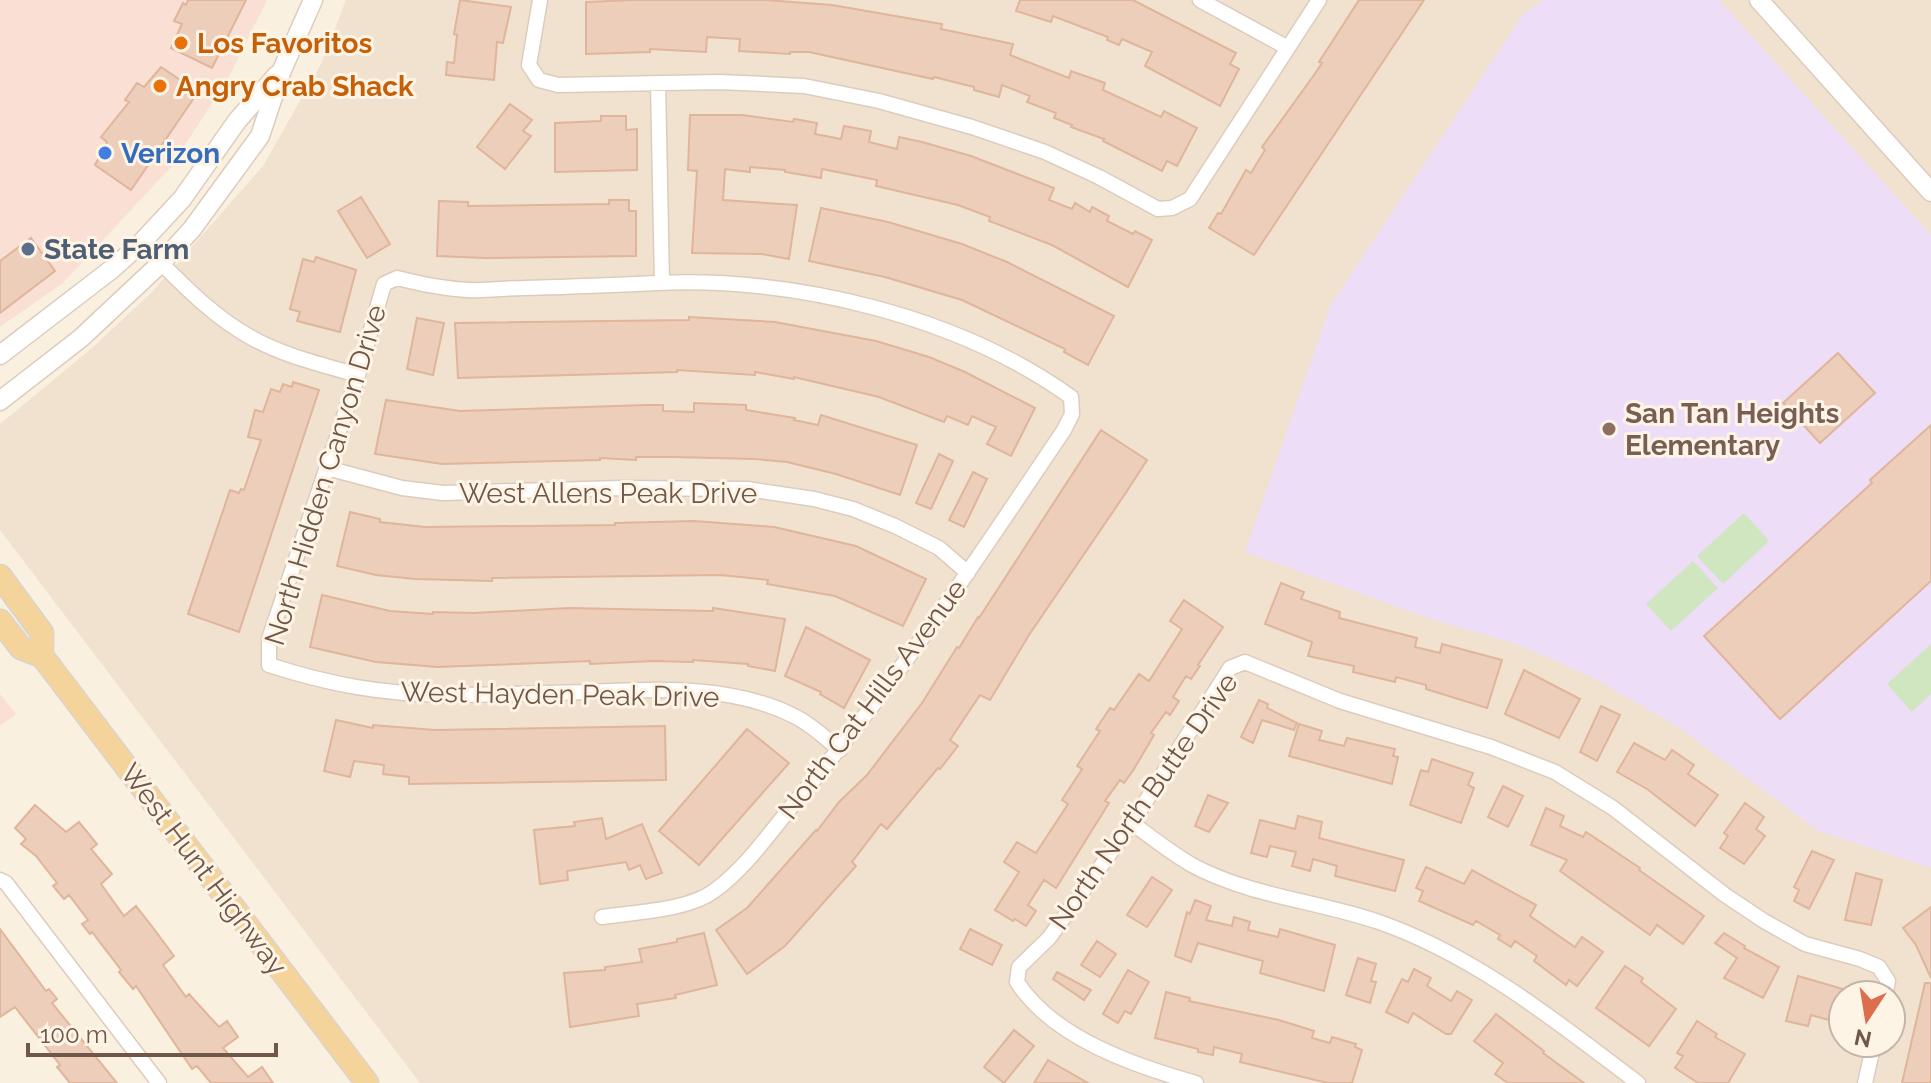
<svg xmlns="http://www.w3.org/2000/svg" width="1931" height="1083" viewBox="0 0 1931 1083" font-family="Raleway,sans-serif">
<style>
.residential{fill:#f1e2cf;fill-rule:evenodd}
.commercial{fill:#fae0d4}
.education{fill:#edddf6}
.green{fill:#cfe6c0}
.building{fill:#edceba;stroke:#dfb59b;stroke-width:2}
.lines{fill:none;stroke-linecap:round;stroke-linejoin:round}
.minor-casing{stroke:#ddccbd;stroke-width:17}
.tertiary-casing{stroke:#ddccbd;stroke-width:21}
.primary-casing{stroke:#dad3d0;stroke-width:25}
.minor{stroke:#fff;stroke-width:14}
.tertiary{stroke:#fff;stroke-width:18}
.primary{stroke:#f5d49c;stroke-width:22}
.food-dot{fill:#e8710a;stroke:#fef4e6;stroke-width:3}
.shop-dot{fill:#3f7fe0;stroke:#fef4e6;stroke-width:3}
.service-dot{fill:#5c6f8a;stroke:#fef4e6;stroke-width:3}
.education-dot{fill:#8d6e63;stroke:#fef4e6;stroke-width:3}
.labels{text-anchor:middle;stroke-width:6;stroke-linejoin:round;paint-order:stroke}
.food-label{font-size:28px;font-weight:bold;fill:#c56008;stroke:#fef4e6;text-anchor:start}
.shop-label{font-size:28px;font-weight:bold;fill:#366cbe;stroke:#fef4e6;text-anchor:start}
.service-label{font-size:28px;font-weight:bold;fill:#4e5e75;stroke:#fef4e6;text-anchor:start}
.education-label{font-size:28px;font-weight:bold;fill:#785e54;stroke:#fef4e6;text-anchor:start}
.street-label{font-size:28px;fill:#6f574a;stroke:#fef4e6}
</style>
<rect width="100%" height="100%" fill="#faf0e0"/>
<path class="residential" d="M346,0H1931V1083H420L0,530V424L92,348L152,292L263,166L322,62ZM1843,995H1891V1043H1843Z"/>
<path class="commercial" d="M0,0H267L228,79L170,168L63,283L0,327Z
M0,694L16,714L0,726Z"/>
<path class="education" d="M1543,0H1719L1931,235V868L1818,831L1678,727L1599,681L1558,662L1516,644L1431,619L1245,552L1330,306L1524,13Z"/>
<path class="green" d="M1744,513L1769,541L1723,584L1697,556Z
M1693,561L1718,588L1671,631L1646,604Z
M1931,644V694L1912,712L1887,684Z"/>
<path class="building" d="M188,0H246L212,68L171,48L182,24L174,21L183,3L186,5Z
M460,0L511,7L503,43L497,42L494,80L446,75L447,62L454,63L457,35L454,34Z
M633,0H766L832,5L930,22L942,24L941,29L1013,44L1010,55L1069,78L1071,71L1105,83L1103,90L1161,117L1164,111L1197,128L1177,166L1167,161L1162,171L1103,141L1104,139L1071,127L1072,125L1054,118L1056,113L1027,102L1030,96L1002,85L999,97L974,90V87L934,77L933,79L809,52H790V54L739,51L740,39L707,37L706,52L650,49V52L586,54V2Z
M1020,0H1133L1236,53L1230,64L1239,69L1220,106L1145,66L1152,52L1122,39L1119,45L1107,40L1108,37L1053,16L1051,22L1016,11Z
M1359,0H1424L1254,255L1209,228L1218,213L1221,214L1246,170L1251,173L1265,150L1262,147L1314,75L1322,63L1319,62Z
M161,67L198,92L131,190L95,165L107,142L101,137L129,102L125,100L137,83L144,87Z
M510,104L532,120L523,131L531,136L505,169L477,147Z
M690,115H742L793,122L794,119L817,123L815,134L841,139L844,126L871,131L869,142L897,149L899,137L922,142L971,156L1054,188L1049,200L1072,209L1075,203L1090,212L1092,207L1109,216L1107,221L1133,234L1135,231L1152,240L1128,287L1052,245L989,221L990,217L958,205L876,186L877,180L822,169L821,178L785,172V170L750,167V172L725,169L723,200L797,205L789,259L762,254L692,253L697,171L688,170Z
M601,116H626V130L637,129V170L555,172V123L601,121Z
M361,197L390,244L367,258L338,211Z
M609,200H629V211H636V256L485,258L437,256L439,201L468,202V206L609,204Z
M821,208L888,222L962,244L1007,262L1114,316L1088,365L1064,352L1065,349L962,300L885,277L809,261Z
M31,238L55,271L0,313V261Z
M316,257L356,270L340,332L297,321L300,312L290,309L303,259L314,262Z
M689,317L775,322L876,341L929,357L965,372L1035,408L1011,456L987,444L996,427L972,416L968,425L947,416L944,422L879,397L794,377V379L755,372V375L677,370V372L458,378L455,323L689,320Z
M417,318L444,323L433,375L407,369Z
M1838,353L1875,393L1820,443L1783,403Z
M293,382L319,390L239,632L188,614L230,490L239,493L241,489L244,490L261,440L248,437L255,410L263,412L271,389L280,392L283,384L292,387Z
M386,400L460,411L647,405H663V411L694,412V403L746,405V410L795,418L794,420L818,425L821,415L917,445L900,495L836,474L787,462L755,459L674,457H636V460L600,458V460L442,464L375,454Z
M1931,425V581L1780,719L1704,636L1872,483L1870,480Z
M1101,430L1147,460L1127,491L1029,635L990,700L980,695L950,740L958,746L940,769L938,768L887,829L881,824L852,862L856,866L785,946L747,974L716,930L747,908L816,830L817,831L839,802L867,775L922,703L957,647L959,648L978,617L979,618Z
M939,454L953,461L931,509L916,503Z
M973,472L987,479L964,527L949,520Z
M350,512L380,519V522L425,527L615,525V523L694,521L774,527L856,546L926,579L903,626L835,596L767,584L768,580L721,575L492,578V581L415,579L376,575L337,566Z
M1281,583L1304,592L1301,599L1340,612L1339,618L1417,638L1415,647L1440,653L1442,644L1502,660L1487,708L1426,689V685L1396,677L1395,682L1353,672L1354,666L1308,656L1312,642L1265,624Z
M322,595L390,611L433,614V612L474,613L569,608L713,611V608L785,619L775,671L748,666V664L693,660V662L654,661L590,664V661L438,667L376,662L310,647Z
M1184,600L1223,627L1198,665L1200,666L1191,679L1186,676L1173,697L1179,701L1170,715L1166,712L1151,733L1154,735L1134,769L1124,783L1120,780L1105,801L1109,803L1056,888L1044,880L1028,905L1036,911L1026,926L1015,919L1013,921L995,910L1019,872L1004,862L1017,842L1036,853L1068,804L1062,800L1082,769L1077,766L1100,731L1096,729L1110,708L1114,710L1139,674L1149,681L1182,629L1170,621Z
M806,627L870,660L844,708L820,694L821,692L785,676Z
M1524,670L1580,699L1559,738L1505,714Z
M1259,700L1268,704L1267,708L1297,723L1294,730L1262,720L1253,743L1241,737Z
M1601,706L1620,715L1597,761L1580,752Z
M336,720L373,728V725L435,730L665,726L666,780L409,784V777L383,774L384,765L354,761L350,777L324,771Z
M1299,724L1322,731L1319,740L1344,746L1347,738L1395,749L1393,756L1398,757L1392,784L1289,756Z
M747,729L789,763L699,865L659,831Z
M1634,743L1665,760L1672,750L1694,765L1688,774L1718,795L1695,826L1647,789L1617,772Z
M1432,759L1473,773L1468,785L1474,788L1461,823L1410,805L1421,770L1428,772Z
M1503,786L1523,796L1508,827L1488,817Z
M1208,795L1228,803L1209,832L1195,826Z
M1745,803L1764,817L1756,829L1765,836L1744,864L1720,848L1728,836L1724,833Z
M35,805L66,832L79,822L97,844L91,849L112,874L101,884L124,916L136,906L154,929L174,956L163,965L186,997L189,994L219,1027L227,1021L238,1037L223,1048L248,1077L262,1067L273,1083H211L197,1066L192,1069L136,986L133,989L119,972L121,970L92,932L90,934L82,924L88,920L69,895L64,899L53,886L57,883L36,856L21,844L26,839L15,828Z
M1546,808L1564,816L1560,826L1583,837L1586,832L1640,868L1639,870L1704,916L1683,944L1657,925L1650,935L1560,871L1567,860L1531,845Z
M1298,816L1322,822L1319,838L1404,860L1395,891L1335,876L1337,866L1313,859L1310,871L1292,866L1296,852L1270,846L1267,857L1251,853L1260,820L1295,829Z
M602,818L606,839L642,824L662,873L646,879L640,865L629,870L626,862L567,871L568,880L540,884L534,830L575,826L574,822Z
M1812,851L1834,860L1809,909L1794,901L1799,890L1794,887Z
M1426,867L1464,884L1472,870L1536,905L1530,916L1575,947L1582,937L1603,952L1577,986L1569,980L1566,985L1534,961L1537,956L1515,941L1511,947L1498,939L1500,935L1476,921L1473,925L1419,901L1423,891L1416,888Z
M1856,873L1882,880L1871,925L1845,920Z
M1152,877L1172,890L1147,927L1127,915Z
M1195,900L1211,906L1206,920L1232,926L1234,917L1250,922L1248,930L1278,937L1280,929L1335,945L1324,991L1260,973L1263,961L1198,943L1191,962L1175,956L1187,912L1190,914Z
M1931,907V978L1916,945L1903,928Z
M0,929L46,991L49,989L57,999L52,1003L117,1083H70L57,1067L60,1065L15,1007L0,1017Z
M970,929L1002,945L992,965L960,949Z
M704,933L717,985L675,995L676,998L637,1004L639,1016L570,1027L564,973L605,970V967L642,962L639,949L677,942V939Z
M1724,933L1745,946L1744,948L1779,967L1763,998L1724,978L1737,958L1715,943Z
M1097,941L1116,954L1100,977L1081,965Z
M1358,958L1376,964L1371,981L1376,982L1370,1003L1346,995Z
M1625,966L1643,978L1641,982L1676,1009L1649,1046L1596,1008Z
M1414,969L1431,978L1427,986L1451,1001L1457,991L1472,1000L1451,1034H1446L1413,1013L1408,1023L1386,1012L1402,979L1408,982Z
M1128,970L1149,982L1131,1014L1125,1011L1118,1023L1103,1014Z
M1057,972L1091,990L1084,1000L1053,979Z
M1798,976L1843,989V1024L1811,1015L1808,1026L1786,1021Z
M1925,983H1931V1083H1902Z
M1166,992L1190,998L1189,1001L1279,1020L1314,1031L1312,1038L1330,1043L1332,1037L1356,1044L1355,1047L1362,1050L1352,1083H1328L1240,1062L1242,1054L1214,1047L1213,1055L1198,1052V1049L1155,1038Z
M1496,1014L1544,1051L1543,1053L1584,1083H1508L1495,1074L1503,1063L1474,1041Z
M1697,1021L1717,1034L1715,1037L1745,1054L1728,1083H1698L1675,1068L1683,1056L1677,1053Z
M1014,1030L1034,1046L1004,1083L984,1067Z
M1048,1060L1088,1083H1034Z"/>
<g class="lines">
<g class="minor-casing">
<path id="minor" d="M540,0L529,65L539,80L558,85L720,82L804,86L879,101L972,127L1045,152L1099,177L1158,209L1172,208L1190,199L1319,0
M1200,0L1288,48
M658,83L662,283
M161,263C189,291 217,319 252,338C284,356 323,365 358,375
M327,468L402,488L443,493L620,488L747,489L814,499L853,509L895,526L939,548L968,573
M1132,823C1151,837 1171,853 1192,865C1249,896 1318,901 1379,922C1476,956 1557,1022 1638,1083
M0,880L6,883L159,1083
M602,917C634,912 687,911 714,891C746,868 771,831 796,801C895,685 979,556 1064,430L1072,414L1071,397C958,316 795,277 657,283C612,285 568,287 523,288C505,288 487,291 469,290C444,289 421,284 397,278L384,284L358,375L269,639V665C331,685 382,694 448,695C494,695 541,693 587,692C657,689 732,684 796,717C812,725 826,739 840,750
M1196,1083C1135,1066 1053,1038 1017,982L1019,967L1049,938L1132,823L1230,668L1245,662L1340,701L1491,747L1555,772L1613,808L1725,895L1764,921L1805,944L1860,959L1879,967L1888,981L1885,995
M1865,1083L1874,1043"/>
</g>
<g class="tertiary-casing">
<path id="tertiary" d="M1759,0L1931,192
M0,355L112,269L141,243L182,199L237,121L277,75
M0,401L81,338L161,263L192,229L260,136L282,70L313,0"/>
</g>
<g class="primary-casing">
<path id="primary" d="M0,576L42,633V656
M0,621L21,648L42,656L367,1083"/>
</g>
<use href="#minor" class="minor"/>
<use href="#tertiary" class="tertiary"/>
<use href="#primary" class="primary"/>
</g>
<g class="food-dot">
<circle cx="181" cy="43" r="8"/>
<circle cx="160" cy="86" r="8"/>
</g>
<circle class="shop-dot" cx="105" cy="153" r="8"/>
<circle class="service-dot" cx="28" cy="249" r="8"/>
<circle class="education-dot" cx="1609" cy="429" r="8"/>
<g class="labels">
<g class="food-label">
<text x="197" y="53">Los Favoritos</text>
<text x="176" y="96">Angry Crab Shack</text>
</g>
<g class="shop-label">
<text x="121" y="163">Verizon</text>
</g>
<g class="service-label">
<text x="44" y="259">State Farm</text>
</g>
<g class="education-label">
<text x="1625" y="423">San Tan Heights<tspan x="1625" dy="32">Elementary</tspan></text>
</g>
<g class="street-label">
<text transform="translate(325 475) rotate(-73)" y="10">North Hidden Canyon Drive</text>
<text x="608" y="503">West Allens Peak Drive</text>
<text transform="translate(560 694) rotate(1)" y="10">West Hayden Peak Drive</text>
<text transform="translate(872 699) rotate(-53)" y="10">North Cat Hills Avenue</text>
<text transform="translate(1143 801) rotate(-55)" y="10">North North Butte Drive</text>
<text transform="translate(204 869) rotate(53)" y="10">West Hunt Highway</text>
</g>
</g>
<g transform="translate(1867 1019) rotate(192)"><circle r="38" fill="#fef4e6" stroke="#c5b5a8" stroke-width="2"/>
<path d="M0-6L14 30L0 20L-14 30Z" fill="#dc6d4d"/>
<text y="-12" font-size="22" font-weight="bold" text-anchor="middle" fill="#6f574a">N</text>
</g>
<path d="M28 1043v12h248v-12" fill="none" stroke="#6f574a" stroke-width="4"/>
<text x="40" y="1043" font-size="24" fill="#6f574a" stroke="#fef4e6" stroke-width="6" paint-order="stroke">100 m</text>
</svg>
